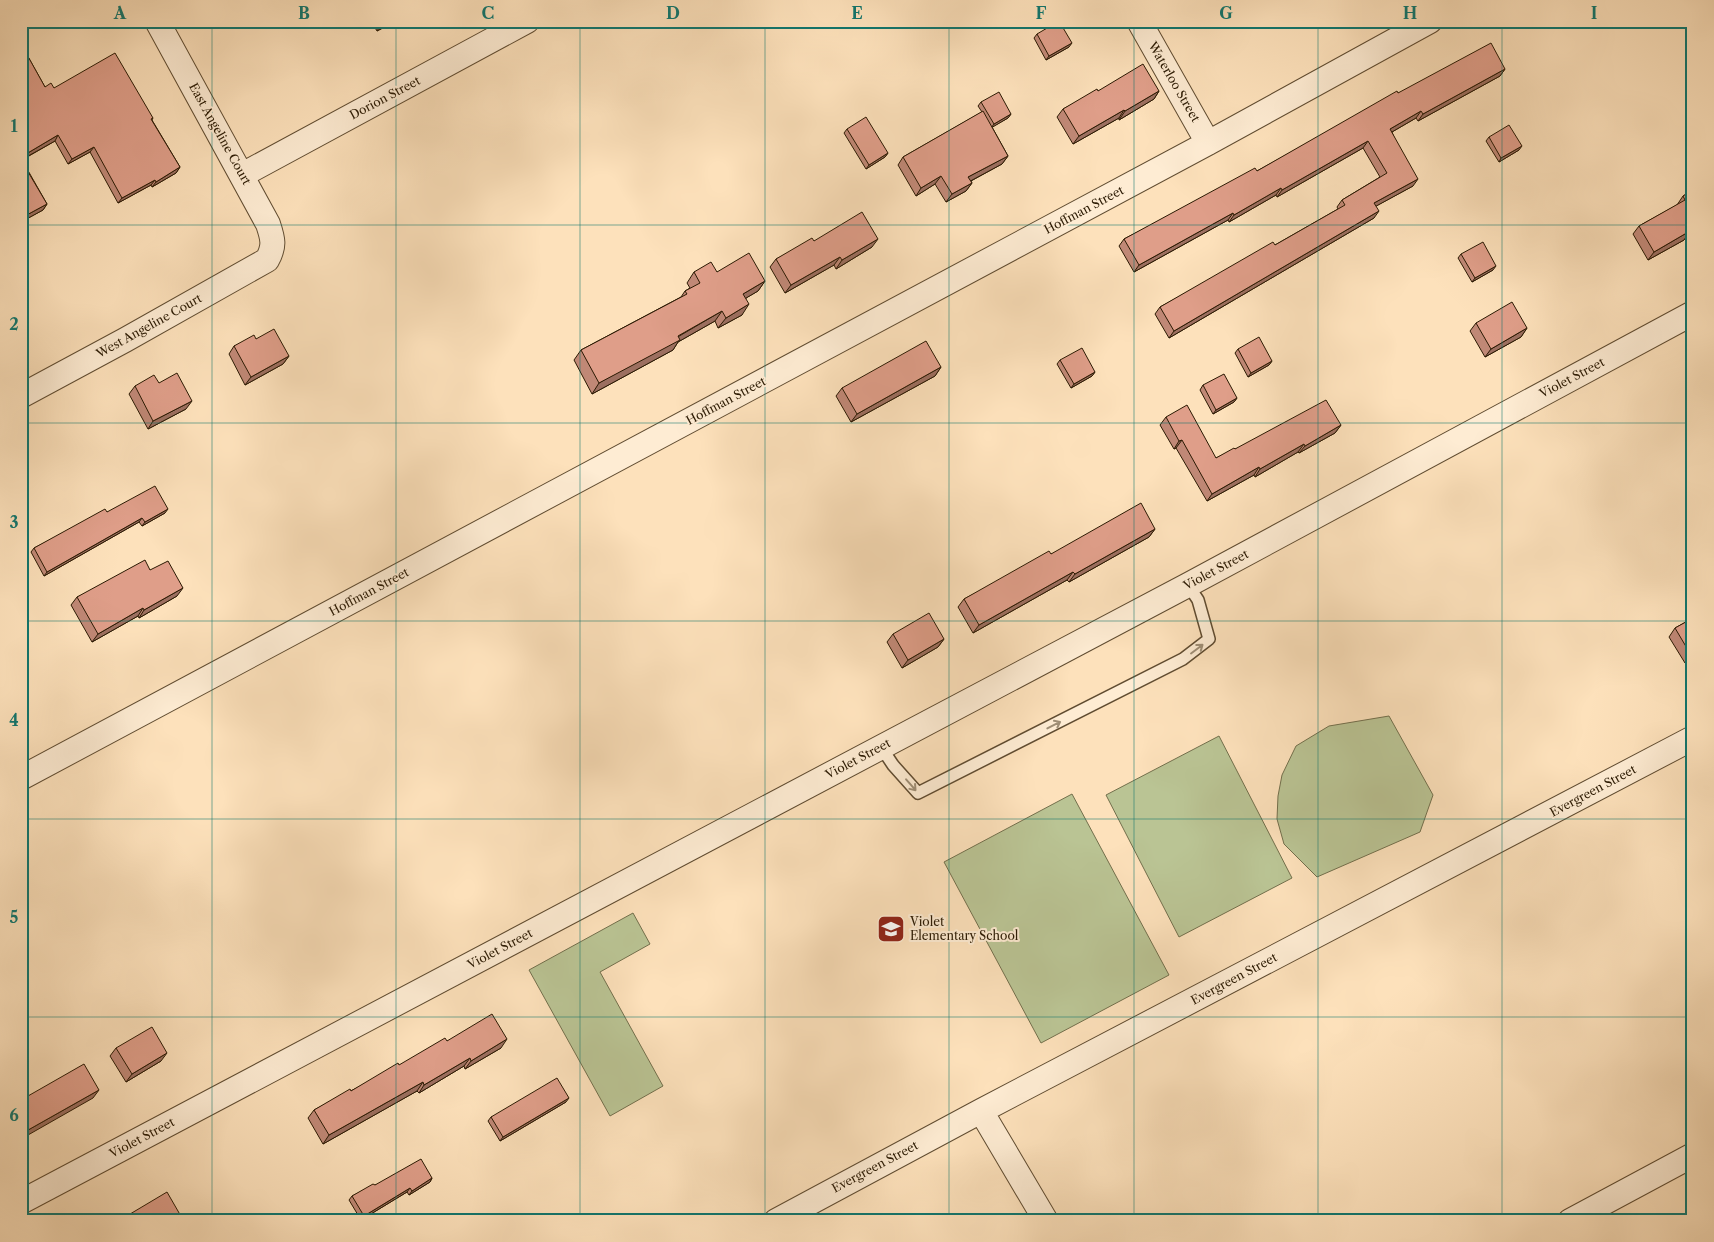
<svg xmlns="http://www.w3.org/2000/svg" width="1714" height="1242" viewBox="0 0 1714 1242" font-family="'Libre Caslon Text',serif">
<style>
.green{fill:#bac494;stroke:#726f4c}
.lines{fill:none;stroke-linecap:round;stroke-linejoin:round}
.lane-casing{stroke:#604c31;stroke-width:14}
.street-casing{stroke:#604c31;stroke-width:26}
.lane{stroke:#feecd3;stroke-width:11}
.street{stroke:#feecd3;stroke-width:24}
.wall{fill:#c08876;stroke:#2b1a03}
.shaded-wall{fill:#9c6f60;stroke:#2b1a03}
.building{fill:#df9e89;stroke:#2b1a03}
.oneway{stroke:#9f8e75}
.grid{fill:none;stroke:#0f766e;stroke-width:1;stroke-opacity:0.55}
.labels{text-anchor:middle;stroke-width:4;stroke-linejoin:round;paint-order:stroke}
.street-label{font-size:12px;fill:#2b1a03;stroke:#feecd3}
.poi-label{font-size:12px;fill:#2b1a03;stroke:#feecd3;text-anchor:start}
.neatline{fill:none;stroke:#0f766e;stroke-width:2}
.grid-label{font-size:16px;text-anchor:middle;font-weight:bold;fill:#0f766e}
</style>
<rect width="100%" height="100%" fill="#fde1bb"/>
<filter id="stains"><feTurbulence type="fractalNoise" baseFrequency=".004" numOctaves="4"/><feColorMatrix values="0 0 0 0 .2 0 0 0 0 .09 0 0 0 0 .02 0 0 0 .5 -.17"/></filter>
<radialGradient id="worn" r=".72"><stop offset=".6" stop-color="#630" stop-opacity="0"/><stop offset="1" stop-color="#630" stop-opacity=".3"/></radialGradient>
<path class="green" d="M1389,716L1433,795L1420,832L1317,877L1284,844L1277,819L1278,796L1282,775L1296,746L1329,726Z
M1219,736L1292,878L1179,937L1106,795Z
M1072,794L1169,975L1041,1043L944,862Z
M633,913L650,944L600,972L663,1086L610,1116L529,970Z"/>
<g class="lines">
<g class="lane-casing">
<path id="lane" d="M881,747L893,765L918,793L1183,659L1209,639L1198,600L1188,585"/>
</g>
<g class="street-casing">
<path id="street" d="M1139,21L1208,143
M242,175L527,21
M21,396L125,340L267,260C275,246 273,239 268,224L157,21
M21,778L1208,143L1430,21
M981,1111L1046,1221
M21,1202L1188,585L1693,313
M776,1221L981,1111L1693,738
M1570,1221L1693,1155"/>
</g>
<use href="#lane" class="lane"/>
<use href="#street" class="street"/>
</g>
<path class="wall" d="M371,21H396L377,31Z
M397,21H406L399,25Z
M1037,34L1069,47L1046,60L1034,38Z
M21,44L45,87L54,88L153,118L152,120L180,167L176,173L152,187L151,185L118,203L90,152L68,164L55,141L22,160L47,204L43,210L21,222Z
M1505,69L1500,76L1418,121L1416,118L1392,132L1413,186L1376,206L1374,218L1169,338L1155,314L1160,307L1275,245L1338,209L1337,207L1342,200L1380,177L1363,148L1277,197L1276,195L1229,222L1228,220L1134,272L1119,246L1124,239L1257,171L1398,93Z
M1098,91H1159L1154,99L1119,120V118L1073,144L1057,117L1063,109Z
M981,102L1011,114L1008,118L992,127L1008,156L1002,164L971,181L972,183L966,191L946,202L935,184L916,196L898,165L903,157L982,112L978,106Z
M847,129L888,153L885,157L866,169L844,133Z
M1489,137L1519,150L1499,162L1486,141Z
M1693,190V229L1690,231L1684,240L1648,260L1633,234L1639,226L1677,205L1683,196Z
M814,241L872,247L836,269L834,265L785,293L770,267L776,259Z
M1461,254L1493,270L1472,282L1458,258Z
M694,272H717L765,281L758,291L746,298L742,315L718,328L715,321L678,342L673,350L592,394L574,360L581,350L681,297L685,291L690,288L687,283Z
M1476,323L1527,328L1521,337L1485,357L1470,331Z
M256,339L289,356L283,364L245,385L229,354L234,346Z
M1238,349L1272,361L1269,365L1248,377L1235,353Z
M1060,360L1095,372L1092,376L1071,388L1057,364Z
M941,367L935,376L851,422L836,396L842,388Z
M159,383L186,409L148,429L129,394L135,386Z
M1203,385L1237,398L1234,402L1213,414L1200,390Z
M1166,417L1216,458L1235,449L1341,425L1335,433L1299,453L1298,452L1255,477L1254,475L1207,501L1176,448L1174,449L1160,425Z
M107,512L165,513L142,526L139,522L44,576L31,552L34,548Z
M1155,529L1149,537L1069,582L1067,580L973,633L958,607L964,599L1051,554Z
M150,570L177,596L139,618L138,616L92,642L71,605L77,597Z
M1693,618V659L1685,663L1669,637L1675,628Z
M893,634L944,639L938,647L902,668L887,642Z
M447,1041L501,1048L465,1069L464,1066L419,1093L417,1091L323,1144L308,1118L314,1110Z
M116,1048L161,1061L126,1082L110,1056Z
M566,1102L500,1141L488,1121L491,1117Z
M432,1178L430,1182L409,1195L407,1192L361,1220L349,1200L352,1196L375,1185Z"/>
<path class="shaded-wall" d="M386,21H396L377,31L382,23Z
M401,21H406L399,25Z
M1072,43L1069,47L1046,60L1049,56Z
M1505,69L1500,76L1418,121L1423,114Z
M1159,91L1154,99L1119,120L1125,111Z
M1124,110L1119,118L1073,144L1079,136Z
M1421,111L1416,118L1385,136L1390,129Z
M1011,114L1008,118L991,128L994,124Z
M58,135L55,141L21,160V157Z
M1368,141L1363,148L1277,197L1282,190Z
M1522,146L1519,150L1499,162L1501,158Z
M94,147L90,152L68,164L72,159Z
M888,153L885,157L866,169L869,165Z
M1008,156L1002,164L963,185L968,177Z
M180,167L176,173L152,187L156,182Z
M941,176L935,184L916,196L921,188Z
M1418,179L1413,186L1369,210L1374,203Z
M155,180L151,185L118,203L122,198Z
M972,183L966,191L946,202L952,194Z
M1281,188L1276,195L1229,222L1234,215Z
M47,204L43,210L21,222V220L23,217Z
M1379,211L1374,218L1169,338L1174,331Z
M1233,213L1228,220L1134,272L1139,265Z
M1693,224V229L1682,235L1688,227Z
M1690,231L1684,240L1648,260L1654,252Z
M878,239L872,247L836,269L842,260Z
M840,257L834,265L785,293L791,285Z
M1496,266L1493,270L1472,282L1475,278Z
M765,281L758,291L736,304L743,294Z
M749,304L742,315L718,328L726,318Z
M722,311L715,321L678,342L673,350L592,394L599,383Z
M1527,328L1521,337L1485,357L1491,349Z
M289,356L283,364L245,385L251,377Z
M1272,361L1269,365L1248,377L1251,373Z
M941,367L935,376L851,422L857,414Z
M1095,372L1092,376L1071,388L1074,384Z
M1237,398L1234,402L1213,414L1216,410Z
M192,401L186,409L148,429L153,421Z
M1341,425L1335,433L1299,453L1305,446Z
M1182,440L1176,448L1174,449L1179,441Z
M1304,444L1298,452L1255,477L1260,469Z
M1259,467L1254,475L1207,501L1212,494Z
M168,509L165,513L142,526L145,522Z
M142,518L139,522L44,576L47,572Z
M1155,529L1149,537L1069,582L1075,574Z
M1073,572L1067,580L973,633L979,625Z
M183,588L177,596L139,618L144,610Z
M143,608L138,616L92,642L98,634Z
M944,639L938,647L902,668L908,660Z
M1693,654V659L1685,663L1691,655Z
M507,1039L501,1048L465,1069L471,1061Z
M167,1053L161,1061L126,1082L132,1074Z
M470,1058L464,1066L419,1093L424,1085Z
M423,1082L417,1091L323,1144L329,1135Z
M99,1090L93,1098L21,1139V1134Z
M569,1098L566,1102L500,1141L503,1137Z
M432,1178L430,1182L409,1195L412,1191Z
M410,1188L407,1192L361,1220L364,1216Z"/>
<path class="building" d="M1059,21L1072,43L1049,56L1037,34Z
M1491,43L1505,69L1423,114L1421,111L1390,129L1418,179L1374,203L1379,211L1174,331L1160,307L1273,242L1275,245L1345,205L1342,200L1387,173L1368,141L1282,190L1281,188L1234,215L1233,213L1139,265L1124,239L1255,168L1257,171L1397,91L1398,93Z
M21,44L45,87L51,83L54,88L115,53L153,118L151,119L180,167L156,182L155,180L122,198L94,147L72,159L58,135L21,157Z
M1143,64L1159,91L1125,111L1124,110L1079,136L1063,109L1097,89L1098,91Z
M999,92L1011,114L994,124L981,102Z
M983,111L1008,156L968,177L972,183L952,194L941,176L921,188L903,157Z
M866,117L888,153L869,165L847,129Z
M1509,125L1522,146L1501,158L1489,137Z
M21,160L47,204L23,217L21,214Z
M1693,190V224L1688,227L1690,231L1654,252L1639,226L1685,200L1683,196Z
M862,212L878,239L842,260L840,257L791,285L776,259L812,238L814,241Z
M1483,242L1496,266L1475,278L1461,254Z
M749,253L765,281L743,294L749,304L726,318L722,311L678,336L680,340L599,383L581,350L687,294L685,291L700,283L694,272L711,262L717,272Z
M1512,302L1527,328L1491,349L1476,323Z
M274,329L289,356L251,377L234,346L254,335L256,339Z
M1259,337L1272,361L1251,373L1238,349Z
M926,341L941,367L857,414L842,388Z
M1082,348L1095,372L1074,384L1060,360Z
M177,373L192,401L153,421L135,386L154,375L159,383Z
M1224,374L1237,398L1216,410L1203,385Z
M1326,400L1341,425L1305,446L1304,444L1260,469L1259,467L1212,494L1182,440L1179,441L1166,417L1187,405L1216,458L1234,448L1235,449Z
M155,486L168,509L145,522L142,518L47,572L34,548L105,509L107,512Z
M1141,503L1155,529L1075,574L1073,572L979,625L964,599L1049,551L1051,554Z
M145,560L150,570L168,561L183,588L144,610L143,608L98,634L77,597Z
M929,613L944,639L908,660L893,634Z
M1693,618V654L1691,655L1675,628Z
M492,1014L507,1039L471,1061L470,1058L424,1085L423,1082L329,1135L314,1110L350,1089L351,1091L398,1063L399,1065L445,1038L447,1041Z
M152,1027L167,1053L132,1074L116,1048Z
M84,1064L99,1090L21,1134V1100Z
M557,1078L569,1098L503,1137L491,1117Z
M421,1159L432,1178L412,1191L410,1188L364,1216L352,1196L373,1184L375,1185Z
M167,1192L182,1218L177,1221H113L119,1217L120,1220Z"/>
<defs><path id="oneway-shaft" d="M-6 0H5M1.5-3L5.5 0L1.5 3" fill="none" stroke-width="1.6" stroke-linecap="round" stroke-linejoin="round" transform="scale(1.25)"/></defs>
<g class="oneway">
<use href="#oneway-shaft" transform="translate(1197 649) rotate(-37)"/>
<use href="#oneway-shaft" transform="translate(1054 725) rotate(-27)"/>
<use href="#oneway-shaft" transform="translate(911 785) rotate(49)"/>
</g>
<path class="grid" d="M212,21V1221M396,21V1221M580,21V1221M765,21V1221M949,21V1221M1134,21V1221M1318,21V1221M1502,21V1221M21,225H1693M21,423H1693M21,621H1693M21,819H1693M21,1017H1693"/>
<defs>
<g id="school-square" transform="scale(1.4375)"><rect x="-9" y="-9" width="18" height="18" rx="4" fill="#8f2418" stroke="#feecd3"/><path d="M0-5L7-2L0 1L-7-2ZM-4 1L0 2.5L4 1V4Q0 6-4 4Z" fill="#fff"/></g>
</defs>
<g fill-rule="evenodd">
<use href="#school-square" x="891" y="929"/>
</g>
<g class="labels">
<g class="street-label">
<text transform="translate(1174 82) rotate(60)" y="4">Waterloo Street</text>
<text transform="translate(385 98) rotate(-28)" y="4">Dorion Street</text>
<text transform="translate(220 134) rotate(61)" y="4">East Angeline Court</text>
<text transform="translate(1084 210) rotate(-28)" y="4">Hoffman Street</text>
<text transform="translate(149 326) rotate(-29)" y="4">West Angeline Court</text>
<text transform="translate(1572 378) rotate(-28)" y="4">Violet Street</text>
<text transform="translate(726 401) rotate(-28)" y="4">Hoffman Street</text>
<text transform="translate(1216 570) rotate(-28)" y="4">Violet Street</text>
<text transform="translate(369 592) rotate(-28)" y="4">Hoffman Street</text>
<text transform="translate(858 759) rotate(-28)" y="4">Violet Street</text>
<text transform="translate(1593 791) rotate(-28)" y="4">Evergreen Street</text>
<text transform="translate(500 949) rotate(-28)" y="4">Violet Street</text>
<text transform="translate(1234 979) rotate(-28)" y="4">Evergreen Street</text>
<text transform="translate(142 1138) rotate(-28)" y="4">Violet Street</text>
<text transform="translate(875 1167) rotate(-28)" y="4">Evergreen Street</text>
</g>
<g class="poi-label">
<text x="910" y="926">Violet<tspan x="910" dy="14">Elementary School</tspan></text>
</g>
</g>
<rect width="1714" height="1242" fill="none" stroke="#fde1bb" stroke-width="55"/>
<rect x="28" y="28" width="1658" height="1186" class="neatline"/>
<g class="grid-label">
<text x="120" y="19">A</text>
<text x="304" y="19">B</text>
<text x="488" y="19">C</text>
<text x="673" y="19">D</text>
<text x="857" y="19">E</text>
<text x="1041" y="19">F</text>
<text x="1226" y="19">G</text>
<text x="1410" y="19">H</text>
<text x="1594" y="19">I</text>
<text x="14" y="132">1</text>
<text x="14" y="330">2</text>
<text x="14" y="528">3</text>
<text x="14" y="726">4</text>
<text x="14" y="923">5</text>
<text x="14" y="1121">6</text>
</g>
<rect width="100%" height="100%" filter="url(#stains)"/>
<rect width="100%" height="100%" fill="url(#worn)"/>
</svg>
